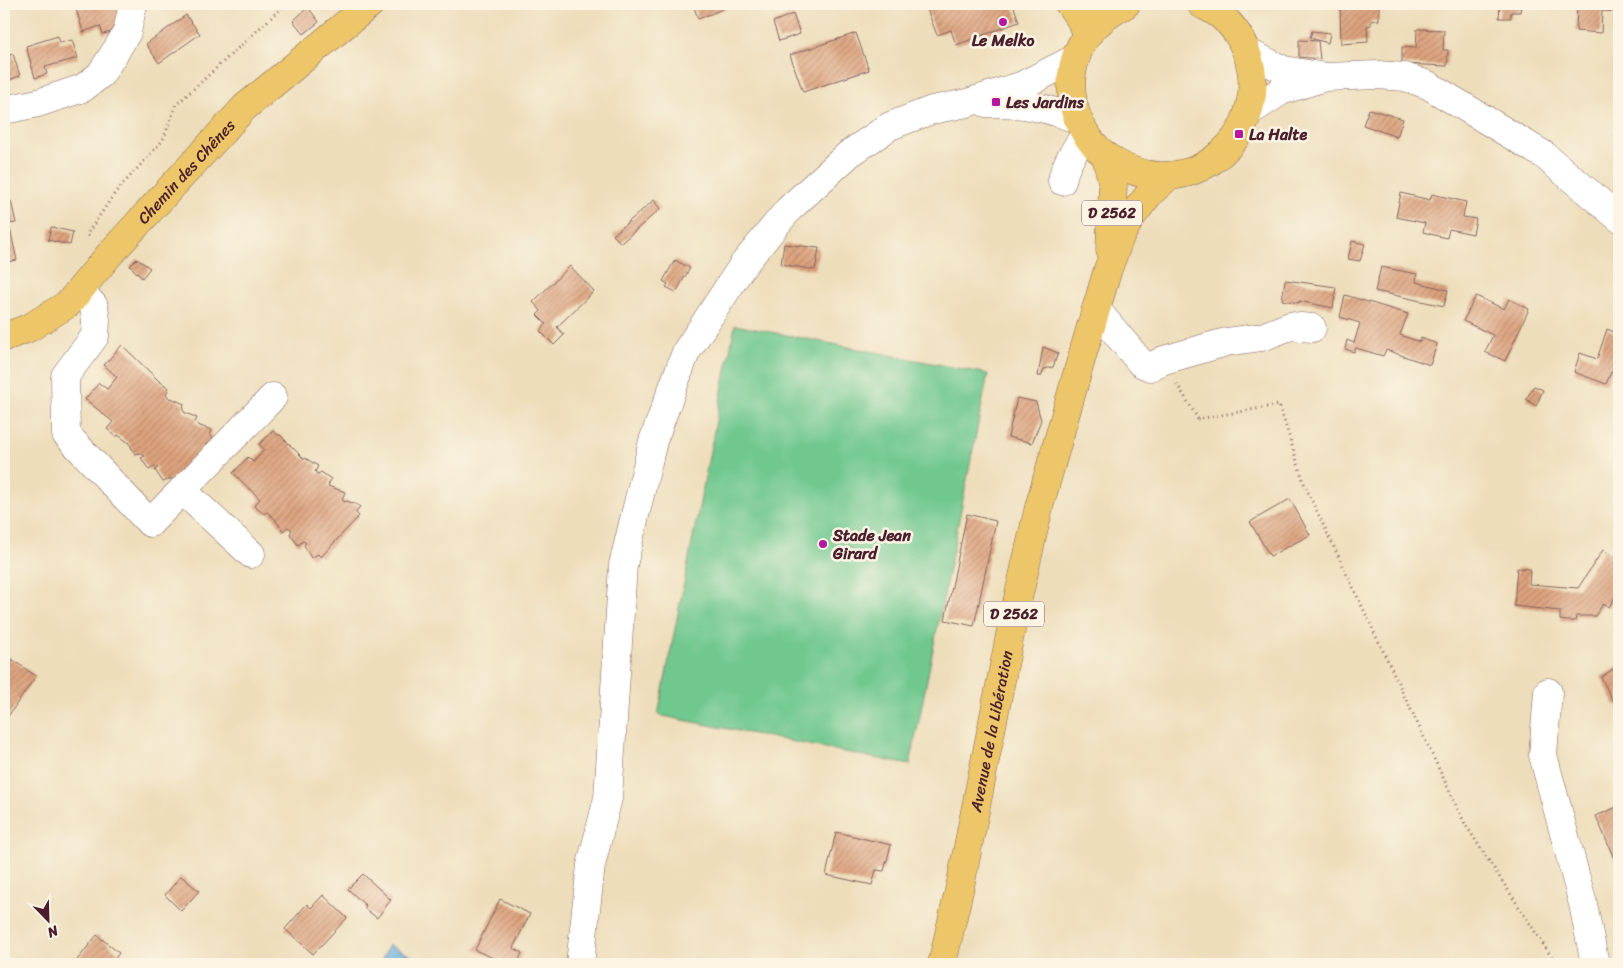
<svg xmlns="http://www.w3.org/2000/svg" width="1623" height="968" viewBox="0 0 1623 968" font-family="Sriracha,sans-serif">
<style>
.green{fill:#70c88e;stroke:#5d745c}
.water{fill:url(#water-ripples);stroke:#586482}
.building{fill:url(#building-hatch)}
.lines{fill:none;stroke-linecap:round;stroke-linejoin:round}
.minor-casing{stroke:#83625d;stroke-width:29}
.major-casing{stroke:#83625d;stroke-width:29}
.path{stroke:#83625d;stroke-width:3;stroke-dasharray:1 4;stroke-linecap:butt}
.minor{stroke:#fff;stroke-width:28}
.major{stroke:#ecc669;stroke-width:28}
.poi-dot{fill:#b5179e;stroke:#fcf5e5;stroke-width:2}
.labels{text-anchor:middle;stroke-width:5;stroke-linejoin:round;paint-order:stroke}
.shield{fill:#fcf5e5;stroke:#7f5f63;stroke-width:1}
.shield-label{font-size:15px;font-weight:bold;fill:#4a1f2b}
.poi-label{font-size:16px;font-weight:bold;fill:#4a1f2b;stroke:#fcf5e5;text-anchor:start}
.street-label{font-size:16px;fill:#4a1f2b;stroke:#fcf5e5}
</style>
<defs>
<pattern id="water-ripples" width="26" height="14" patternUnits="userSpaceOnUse" patternTransform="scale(1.25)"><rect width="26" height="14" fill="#65a9da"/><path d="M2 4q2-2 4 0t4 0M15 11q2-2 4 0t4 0" fill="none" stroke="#5589b1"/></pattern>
<pattern id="building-hatch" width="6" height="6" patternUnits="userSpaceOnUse" patternTransform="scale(1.25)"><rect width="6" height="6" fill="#dda37e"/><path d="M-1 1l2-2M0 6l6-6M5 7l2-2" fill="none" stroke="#b58467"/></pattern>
</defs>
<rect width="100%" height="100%" fill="#fcf5e5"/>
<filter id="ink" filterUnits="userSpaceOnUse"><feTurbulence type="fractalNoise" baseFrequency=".02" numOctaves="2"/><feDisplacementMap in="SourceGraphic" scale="10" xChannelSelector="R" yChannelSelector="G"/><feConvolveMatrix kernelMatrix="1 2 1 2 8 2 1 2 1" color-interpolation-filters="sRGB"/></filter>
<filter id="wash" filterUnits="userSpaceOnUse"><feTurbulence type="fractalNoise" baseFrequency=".0096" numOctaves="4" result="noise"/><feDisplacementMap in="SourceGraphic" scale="20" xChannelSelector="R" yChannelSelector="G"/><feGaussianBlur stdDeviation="1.12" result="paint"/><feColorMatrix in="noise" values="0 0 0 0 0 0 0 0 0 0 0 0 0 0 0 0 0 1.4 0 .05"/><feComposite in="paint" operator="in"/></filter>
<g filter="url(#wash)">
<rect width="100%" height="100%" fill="#edddba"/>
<path class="green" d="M735,325L988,374L910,765L658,715Z"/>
<path class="water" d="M389,945L422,961L420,964H393L382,959Z"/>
<g id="blocks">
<path class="building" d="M93,4H118L122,19L119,30L103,34L100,26L83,32L76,9Z
M693,4H733L728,7L698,19Z
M925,4H1003L1004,7L1013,4L1019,22L956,45L951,30L937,35Z
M1340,4H1379V20L1371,21V25L1367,26L1368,42L1341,44Z
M1500,4H1521L1520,12H1511V18H1499Z
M1577,4H1619V12L1602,11L1601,33L1576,31Z
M308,7L319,22L304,34L293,21Z
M793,14L800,34L779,41L773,22Z
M186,15L200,34L159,63L146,44Z
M1417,29L1444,30L1443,50H1448L1447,66L1402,64V47L1416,48Z
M1312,31L1330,33L1328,43L1310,38Z
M856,33L869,70L803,92L790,55Z
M58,36L60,43L72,40L78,58L45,67L47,74L35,78L26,46Z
M1299,40L1318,41L1320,59L1299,57Z
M13,54L20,76L4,82V57Z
M1369,109L1403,119L1397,137L1363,125Z
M1618,115H1619V137L1615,136Z
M1401,193L1430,200L1432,194L1466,202L1463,217L1476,219L1473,234L1449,229L1447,238L1438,236L1423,232L1425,223L1396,217Z
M654,200L660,209L621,243L613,235Z
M11,201L16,223L9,224L17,260L4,263V202Z
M51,227L73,232L70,245L48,240Z
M1352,241L1365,244L1360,261L1348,259Z
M784,244L819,248L815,270L781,264Z
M137,259L150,268L142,278L130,266Z
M675,260L690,268L676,292L666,287L668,284L663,281Z
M570,266L594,291L557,327L564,335L554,345L540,331L546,324L537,315L541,311L533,302Z
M1381,267L1417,274L1416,282L1448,290L1444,306L1375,291Z
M1285,280L1336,287L1333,308L1299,301V303L1282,300Z
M1345,295L1408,314L1400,335L1420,342L1421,338L1437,344L1430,365L1386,350L1383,356L1356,348L1354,352L1345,349L1347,340L1354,343L1360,323L1340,317Z
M1476,296L1504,309L1509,299L1529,309L1505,361L1485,352L1493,335L1463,321Z
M1607,329L1619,334V375L1611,372L1606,384L1574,372L1580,353L1597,359Z
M122,345L159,381L169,388L166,394L170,399L171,398L184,404L183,410L185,413H186L197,418L195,422L200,426L212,430L210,435L213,438L175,480L173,478L163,482L155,470L158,468L155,466L149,470L141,458L145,456L140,453L135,454L129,443L118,435L117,437L107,429L113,422L85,399L99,383L107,389L117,377L104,365Z
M1043,347L1058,353L1053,367L1044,369L1041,376H1038Z
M1534,386L1543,390L1536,406L1526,399Z
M1017,398L1036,402L1041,420L1032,443L1008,437Z
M273,431L278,435H280L304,459L305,458L318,466L315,472L318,474L321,472L331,479L328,486L345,492L342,500L345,502L347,501L360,506L356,513L359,516L321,557L318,554L311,558L304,545L306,543L303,541L298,545L290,534L292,530L288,527L283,531L275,519L267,512L264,514L254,506L260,499L233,473L248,457L253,462L264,450L259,444Z
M1290,499L1310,535L1270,556L1250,522Z
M967,514L996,521L974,626L945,620Z
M1603,550L1619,560V590L1609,607L1603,604L1595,616H1576L1575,621H1567L1560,620V611L1514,606L1517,568L1530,569L1529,584L1578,588Z
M7,656L36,676L4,722V661Z
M1619,665V703L1615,705L1601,677Z
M1619,806V862L1616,863L1596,816Z
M836,832L891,845L884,871L876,870L872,885L826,875Z
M363,874L391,900L377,918L364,908L366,906L348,889Z
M181,876L199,891L181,911L165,895Z
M323,895L347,918L313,954L285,929L307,904L311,908Z
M500,899L530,914L513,948L522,953L517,964H506L475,950Z
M97,935L119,953L111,964H74Z"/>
</g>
</g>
<g filter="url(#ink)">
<use href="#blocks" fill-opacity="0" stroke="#83625d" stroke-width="1"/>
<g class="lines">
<g class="minor-casing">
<path id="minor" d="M1247,52L1284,70L1325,77L1378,75L1405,77L1428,85L1544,155L1619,218
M986,103C1017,102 1050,108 1078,120
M4,110L38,103L83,88L100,75L117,49L127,32L133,4
M1249,112L1281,91L1322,78
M1062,181C1065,163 1076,149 1085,134
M80,291L94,306L96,320L95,336L65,376L66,434L150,523L273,397
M1096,309L1141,363L1150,367L1164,360L1226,342L1262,337L1290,326L1312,328
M183,491L251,554
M1548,692L1543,755L1583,904L1595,964
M580,964L591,865L608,798L623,565L653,441L686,352L743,265L789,209L849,154L890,126L932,110L967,103L1023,85L1076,58"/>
</g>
<g class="major-casing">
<g id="major">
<path d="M1069,4L1080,19L1087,36"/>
<path d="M1126,4C1108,14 1089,27 1080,47C1052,107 1095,172 1159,176C1177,177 1198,171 1213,160C1237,142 1248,123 1252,94C1255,66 1243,33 1221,16C1215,11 1208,8 1201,4"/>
<path d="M1106,157L1113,185L1110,250"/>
<path id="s1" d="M4,337L29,328L68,304L109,255L245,107L370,4"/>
<path id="s2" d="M942,964L961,882L1013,620L1039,507L1083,353L1108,269L1120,237L1132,216L1150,193L1169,176"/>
</g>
</g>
<path class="path" d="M395,9L409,4
M89,236L87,234L115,193L163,140L176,105L286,4
M1177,384L1198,419L1279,405L1305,486L1465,824L1556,964"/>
<use href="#minor" class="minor"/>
<use href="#major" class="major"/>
</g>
</g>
<g class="poi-dot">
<circle cx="1003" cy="22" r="5"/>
<rect x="991" y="97" width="10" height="10" rx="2.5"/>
<rect x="1234" y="129" width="10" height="10" rx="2.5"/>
<circle cx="823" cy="544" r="5"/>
</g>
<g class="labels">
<g class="shield">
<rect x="1082" y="200.5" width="60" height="25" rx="4"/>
<rect x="984" y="601.5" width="60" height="25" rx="4"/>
</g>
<g class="shield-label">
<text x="1112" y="218">D 2562</text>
<text x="1014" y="619">D 2562</text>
</g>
<g class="poi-label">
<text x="1003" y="46" text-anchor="middle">Le Melko</text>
<text x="1006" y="108">Les Jardins</text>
<text x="1249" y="140">La Halte</text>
<text x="833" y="541">Stade Jean<tspan x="833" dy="18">Girard</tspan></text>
</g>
<g class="street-label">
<text dy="6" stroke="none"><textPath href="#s1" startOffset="250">Chemin des Chênes</textPath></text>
<text dy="6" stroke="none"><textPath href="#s2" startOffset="238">Avenue de la Libération</textPath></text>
</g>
</g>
<rect width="1623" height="968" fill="none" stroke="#fcf5e5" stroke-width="20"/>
<g transform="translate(48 920) rotate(157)" stroke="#fcf5e5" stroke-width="4" paint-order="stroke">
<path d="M0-4L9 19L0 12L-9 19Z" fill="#4a1f2b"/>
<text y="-8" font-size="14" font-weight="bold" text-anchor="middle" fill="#4a1f2b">N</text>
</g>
</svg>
